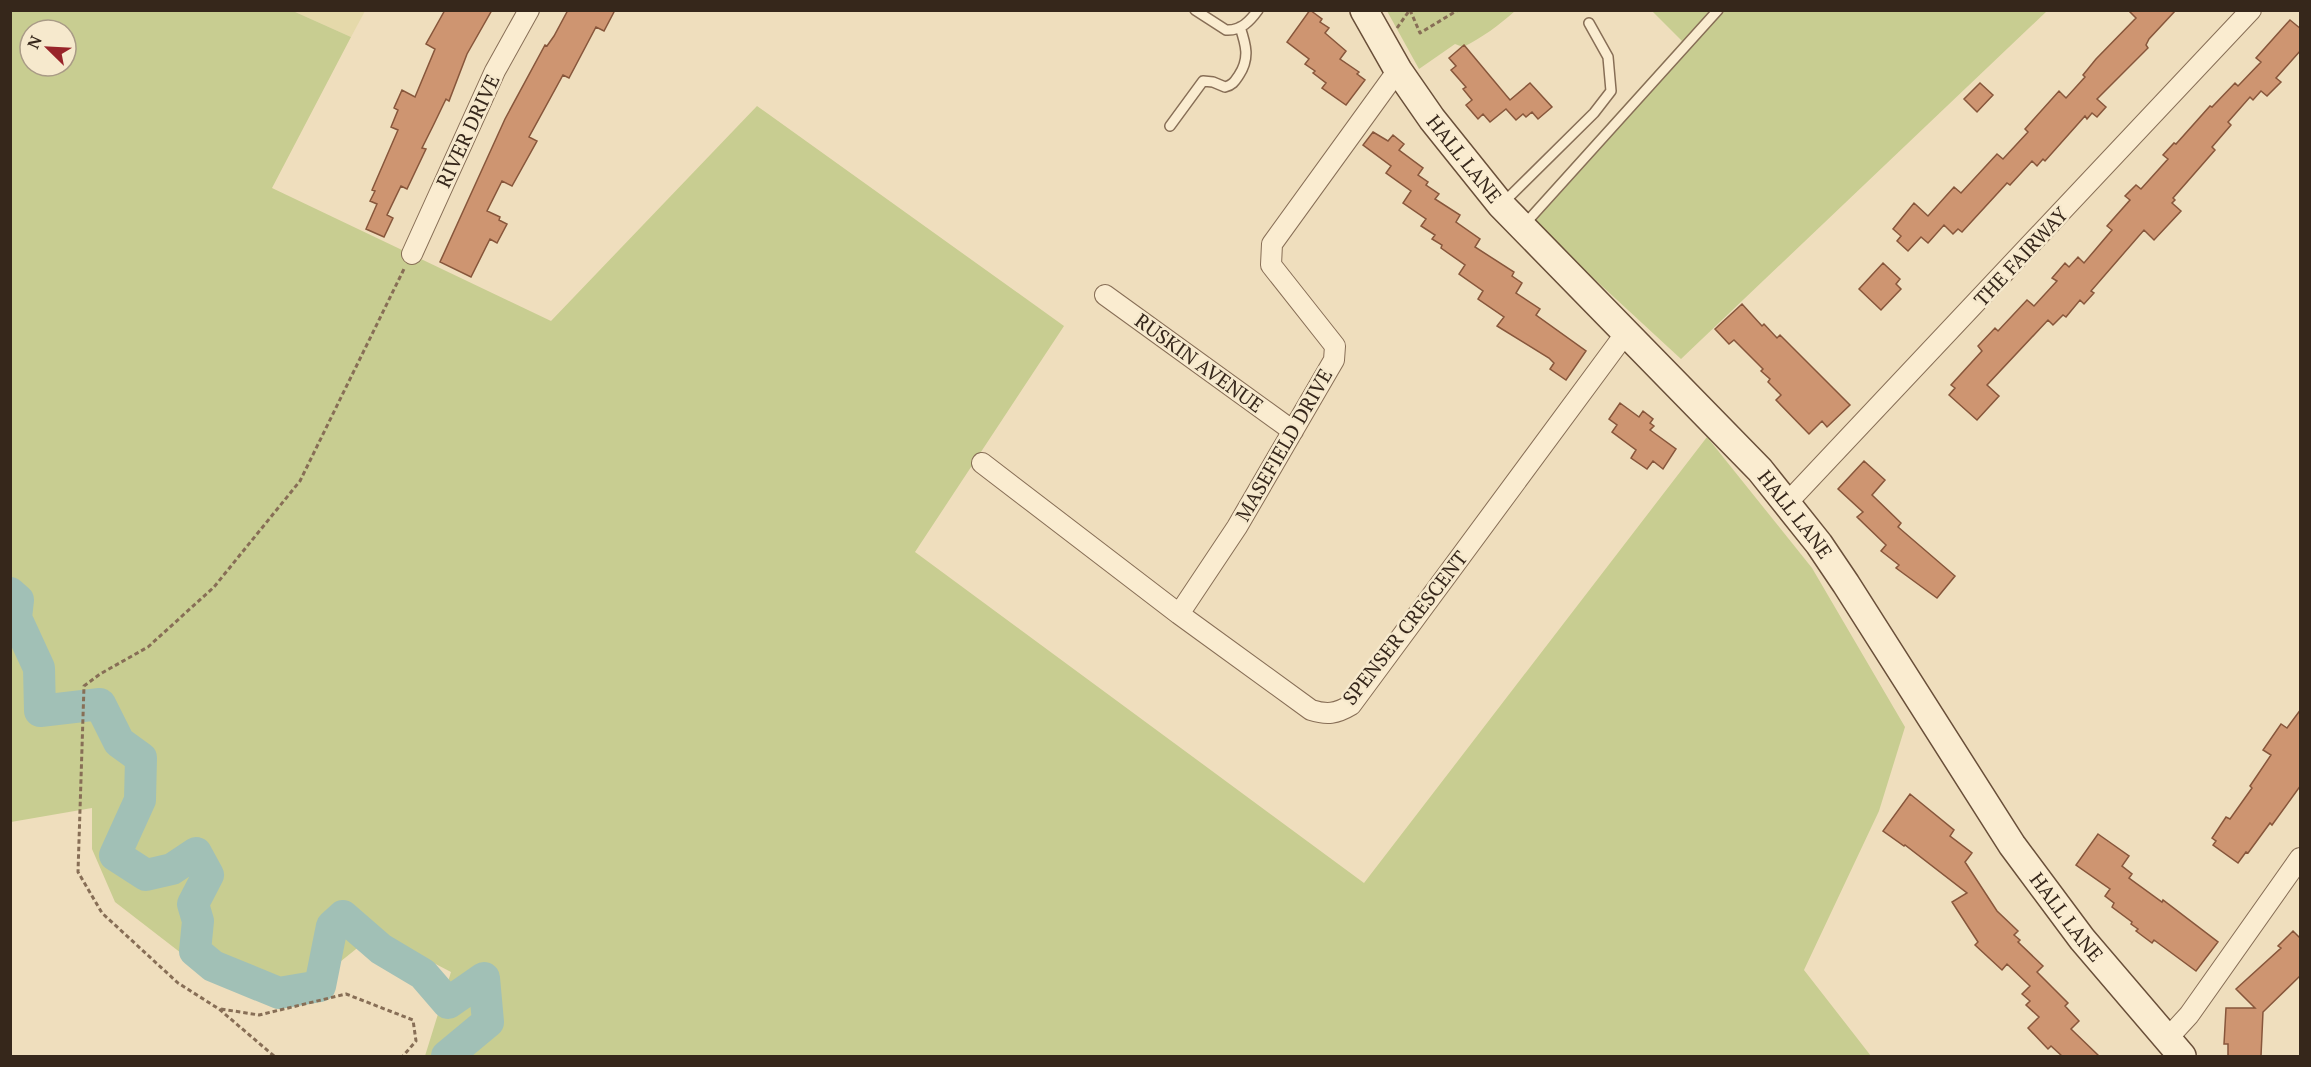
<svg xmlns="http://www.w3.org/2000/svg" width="2311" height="1067" viewBox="0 0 2311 1067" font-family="'PT Serif',serif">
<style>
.farmland{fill:#e5d9aa}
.green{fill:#c8cd91;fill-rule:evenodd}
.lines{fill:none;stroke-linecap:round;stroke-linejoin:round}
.river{stroke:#a1c0b6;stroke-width:32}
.building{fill:#ce9571;stroke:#87563b;stroke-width:1.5}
.lane-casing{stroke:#876e56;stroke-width:12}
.street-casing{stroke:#876e56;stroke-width:22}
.secondary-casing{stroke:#694f39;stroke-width:30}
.path{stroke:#876e56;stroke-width:3;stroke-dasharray:4.5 3;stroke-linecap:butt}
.lane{stroke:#faecd0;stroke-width:9}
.street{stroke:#faecd0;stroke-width:20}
.secondary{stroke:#faecd0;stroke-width:27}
.labels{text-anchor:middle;stroke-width:5;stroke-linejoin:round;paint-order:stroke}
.street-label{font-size:20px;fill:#36271b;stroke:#f6e9cd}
</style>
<rect width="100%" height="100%" fill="#efdebd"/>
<path class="farmland" d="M293,11H365L351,37Z"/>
<path class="green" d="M11,11H293L351,37L272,188L551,321L757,106L1064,326L915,552L1364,883L1707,437L1812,568L1905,727L1879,811L1804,970L1871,1056H425L451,972L376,933L320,978L261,987L203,970L115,902L92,849V808L11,822ZM30,30H66V66H30Z
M1387,11H1515C1499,25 1482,38 1463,47L1455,44L1419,69Z
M1652,11H2047L1681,359L1525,215L1682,41Z"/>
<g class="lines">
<path class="river" d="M10,593L18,600L16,618L39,668L40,711L100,704L119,742L141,758L140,800L115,855L146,875L172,869L196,853L208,875L193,904L198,921L195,951L213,966L279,993L320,986L332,926L343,916L381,949L423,974L448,1003L484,978L488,1022L447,1056"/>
</g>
<path class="building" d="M445,10H492L467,54L449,101L446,99L433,126L422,148L426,149L407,189L401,186L387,215L393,218L384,237L366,229L377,204L370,201L375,191L372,190L398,130L391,127L398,110L394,108L402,90L415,97L435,49L426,44Z
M568,10H615L604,31L596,27L569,78L563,75L529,137L537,141L512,186L502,181L487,211L500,217L499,220L507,224L497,243L490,239L471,277L440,262L505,119L545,45L547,46L554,36Z
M1310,10L1322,19L1320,22L1329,28L1325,33L1346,51L1340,59L1359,72L1357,74L1365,80L1346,105L1322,88L1326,83L1313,73L1315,71L1305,64L1309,59L1287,42Z
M2128,10H2176L2149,39L2146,45L2148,48L2097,99L2106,107L2097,117L2092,113L2087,119L2085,116L2045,161L2043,159L2037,166L2032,161L2010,185L2007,183L1962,232L1958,229L1953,234L1944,225L1928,243L1921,237L1908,251L1897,241L1901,236L1893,229L1914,203L1928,216L1954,187L1961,193L1997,154L2003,159L2028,132L2025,129L2059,91L2066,98L2085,77L2083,75L2096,59L2136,18Z
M2290,20L2301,29V50L2276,78L2281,82L2267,96L2261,91L2253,100L2250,97L2228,122L2231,125L2212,147L2215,150L2173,198L2175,200L2172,203L2181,211L2154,240L2144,230L2091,291L2094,293L2084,304L2080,300L2066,317L2063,315L2053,325L2048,320L1987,385L1999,396L1977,420L1949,395L1955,388L1951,385L1982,351L1978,346L1995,328L1998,331L2027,300L2034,306L2057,281L2052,278L2065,263L2069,267L2078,257L2084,263L2112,230L2107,226L2130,200L2125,196L2136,185L2141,189L2168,159L2163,155L2174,143L2176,144L2210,106L2212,107L2235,83L2238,86L2261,62L2256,58Z
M1464,45L1510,100L1530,83L1552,107L1538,119L1532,112L1526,117L1523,114L1516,120L1506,109L1490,122L1483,114L1478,119L1466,105L1472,100L1463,89L1466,87L1451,70L1456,66L1449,58Z
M1980,83L1993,95L1977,112L1964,99Z
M1373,132L1388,141L1393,135L1404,144L1399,150L1423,168L1418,175L1428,182L1426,185L1439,194L1435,199L1460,215L1456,222L1480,239L1475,247L1514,272L1512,276L1522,283L1516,293L1540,309L1536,315L1586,351L1566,380L1550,369L1554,363L1549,358L1497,326L1504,317L1478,299L1483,291L1459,274L1465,265L1441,248L1442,245L1432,239L1435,235L1421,226L1426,219L1403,203L1411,191L1386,173L1391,166L1363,145Z
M1883,263L1900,279L1896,284L1901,289L1881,310L1859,289Z
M1742,304L1762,326L1764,324L1777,338L1780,335L1850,405L1827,427L1822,421L1809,434L1776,400L1781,395L1768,382L1770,379L1761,371L1763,369L1734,340L1729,344L1715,329Z
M1620,403L1639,417L1643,411L1653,419L1650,423L1654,426L1650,430L1676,449L1663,469L1653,461L1647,469L1631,458L1636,450L1612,432L1617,425L1609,419Z
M1864,461L1885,480L1872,495L1901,523L1898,527L1955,576L1937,598L1896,568L1899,565L1881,551L1886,545L1857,517L1863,512L1838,489Z
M2301,709V785L2272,825L2270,823L2248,853L2246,852L2238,863L2213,845L2216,841L2212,838L2226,817L2230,819L2252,788L2250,786L2271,755L2263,750L2281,724L2287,728Z
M1910,794L1954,830L1950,836L1972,853L1965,862L1997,911L2018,931L2014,935L2020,940L2018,942L2043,966L2037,972L2068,1003L2065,1006L2079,1021L2071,1029L2099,1056H2062L2051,1046L2048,1049L2028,1028L2039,1017L2026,1005L2030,1001L2022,994L2030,986L2007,964L2002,970L1975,945L1978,942L1952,902L1967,893L1905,845L1904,846L1883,831Z
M2098,834L2129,856L2122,866L2132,874L2129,878L2162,902L2163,900L2218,942L2196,971L2154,940L2152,943L2136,931L2138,929L2131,924L2132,922L2112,907L2114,903L2105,896L2110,889L2076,865Z
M2293,931L2301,939V975L2263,1012L2261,1056H2228V1044H2224L2226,1008H2255L2236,989L2281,948L2278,946Z"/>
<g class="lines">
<g class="lane-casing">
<path id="lane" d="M1195,10L1226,30C1241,31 1250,21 1258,10
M1170,126L1203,81L1213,82L1225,87C1233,85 1235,81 1239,75C1250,58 1246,45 1240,27
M1502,204L1594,113L1611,91L1608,57L1589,23
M1523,226L1718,10"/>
</g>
<g class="street-casing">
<path id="street" d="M412,254L495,71L529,10
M1105,295L1293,431
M982,463L1179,614L1311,710C1327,715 1336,714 1351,705L1625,334
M1788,502L2251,10
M1179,614L1237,527L1334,360L1335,346L1271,265L1272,244L1398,70
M2167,1039L2189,1015L2300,858"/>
</g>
<g class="secondary-casing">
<g id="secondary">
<path id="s1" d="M1364,10L1398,70L1432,119L1501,205L1760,470L1819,544L1846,584L2012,845L2082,939L2182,1056"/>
</g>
</g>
<path class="path" d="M1410,10L1420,33L1458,10
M1397,28L1409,11
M221,1009L259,1015L346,994L413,1020L416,1041L403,1056
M274,1056L219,1009L178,983L102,913L78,872L84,686L100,674L148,647L214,587L300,481L404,269"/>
<use href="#lane" class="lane"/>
<use href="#street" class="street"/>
<use href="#secondary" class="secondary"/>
</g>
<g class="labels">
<g class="street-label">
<text transform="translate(468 131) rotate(-65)" y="7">RIVER DRIVE</text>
<text dy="7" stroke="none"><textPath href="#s1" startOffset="180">HALL LANE</textPath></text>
<text transform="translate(2021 257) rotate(-47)" y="7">THE FAIRWAY</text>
<text transform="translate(1199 363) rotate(36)" y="7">RUSKIN AVENUE</text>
<text transform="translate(1284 445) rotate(-60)" y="7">MASEFIELD DRIVE</text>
<text dy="7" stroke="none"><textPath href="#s1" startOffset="666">HALL LANE</textPath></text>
<text transform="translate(1405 628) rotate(-52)" y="7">SPENSER CRESCENT</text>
<text dy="7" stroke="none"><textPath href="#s1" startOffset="1152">HALL LANE</textPath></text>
</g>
</g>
<rect width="2311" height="1067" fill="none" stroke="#36271b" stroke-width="24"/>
<g transform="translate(48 48) rotate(294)"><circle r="28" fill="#f6e9cd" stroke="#a99b86" stroke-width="1.5"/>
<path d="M0-4.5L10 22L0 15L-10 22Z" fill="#982429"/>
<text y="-9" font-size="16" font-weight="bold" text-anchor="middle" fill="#36271b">N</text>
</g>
</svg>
